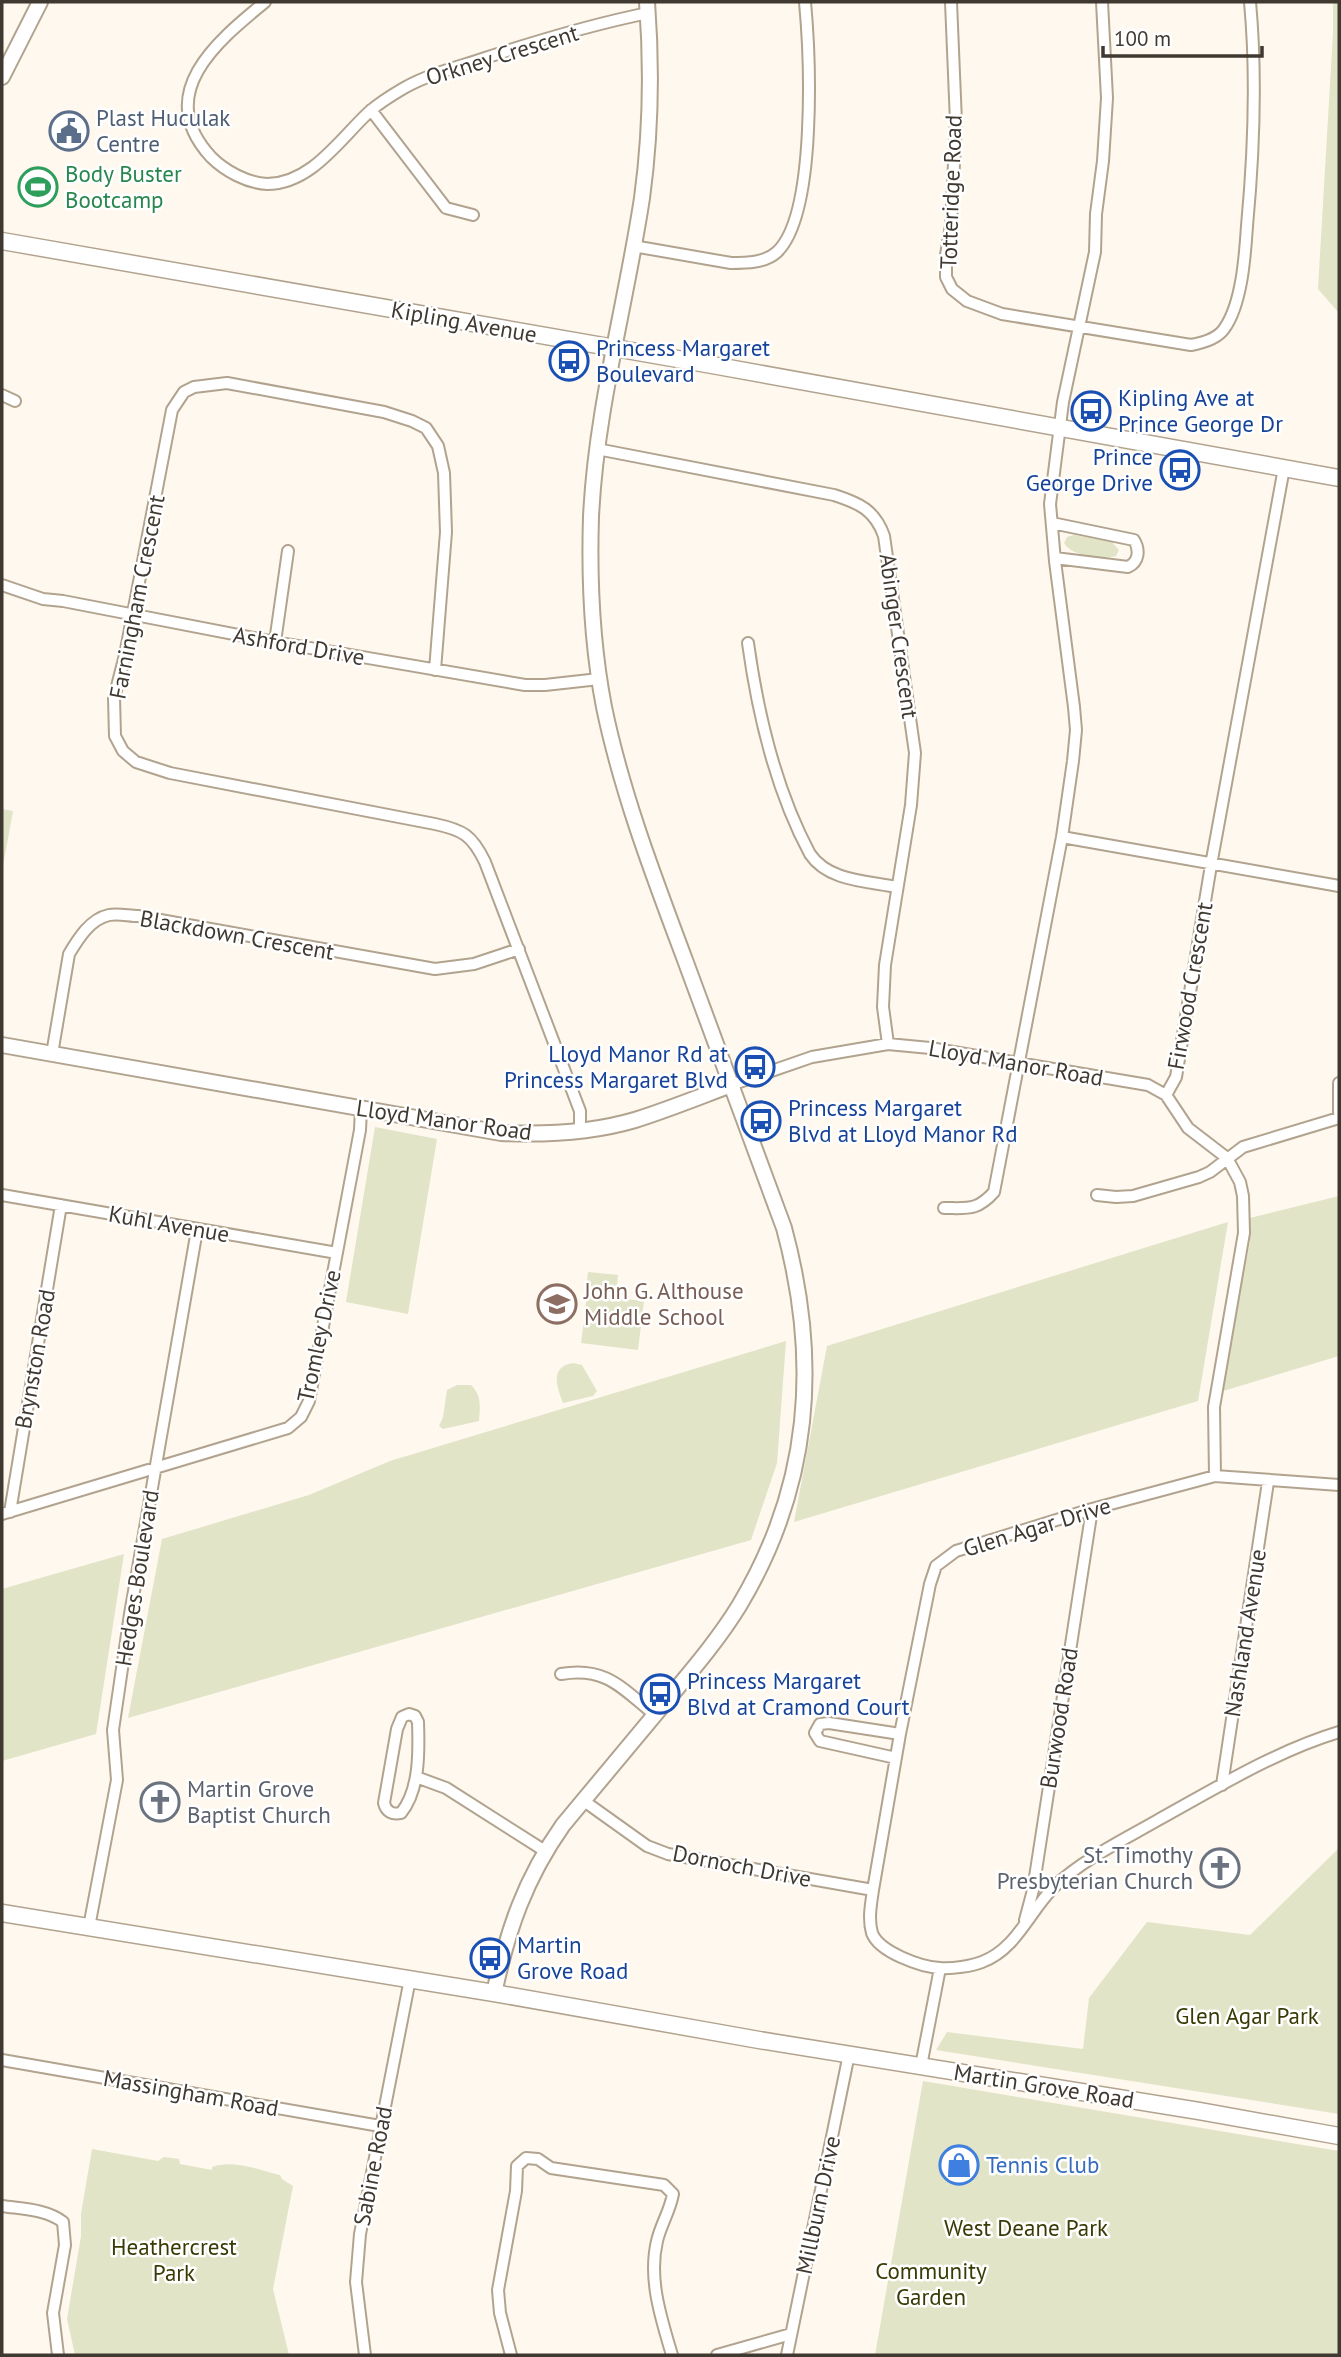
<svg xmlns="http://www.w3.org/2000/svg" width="1341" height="2357" viewBox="0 0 1341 2357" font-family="'PT Sans',sans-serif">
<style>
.green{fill:#e1e4c7}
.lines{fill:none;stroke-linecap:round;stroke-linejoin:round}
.minor-casing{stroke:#b2a38f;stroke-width:14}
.tertiary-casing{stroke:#b2a38f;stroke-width:18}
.secondary-casing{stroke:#b2a38f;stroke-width:19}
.minor{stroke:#fff;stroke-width:10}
.tertiary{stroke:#fff;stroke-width:14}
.secondary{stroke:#fff;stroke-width:16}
.labels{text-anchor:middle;stroke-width:5;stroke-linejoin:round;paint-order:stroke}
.street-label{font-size:23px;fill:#3f3931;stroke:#fff}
.service-label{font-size:23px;fill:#4e5e75;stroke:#fff;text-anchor:start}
.leisure-label{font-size:23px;fill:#27864d;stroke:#fff;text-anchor:start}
.transit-label{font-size:23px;fill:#164399;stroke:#fff;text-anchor:start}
.education-label{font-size:23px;fill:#785e54;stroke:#fff;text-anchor:start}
.worship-label{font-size:23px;fill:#5b616d;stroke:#fff;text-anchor:start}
.park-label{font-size:23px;fill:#393a04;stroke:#fff}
.shop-label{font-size:23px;fill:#366cbe;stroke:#fff;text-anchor:start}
</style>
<rect width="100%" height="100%" fill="#fef8ef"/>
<path class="green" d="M1333,2H1339V313L1318,289L1333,33Z
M1074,535L1112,542L1119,550L1116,556C1103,560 1071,556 1064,543L1067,537Z
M2,809L13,811L2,871Z
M375,1127L437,1139L408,1314L346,1302Z
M1339,1196V1356L1220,1392L1250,1242V1218Z
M1228,1222L1198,1401L794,1522L827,1346Z
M588,1272L618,1275L616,1293L586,1289Z
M587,1295L644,1301L638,1350L581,1343Z
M786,1341L777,1463L751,1540L128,1718L162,1539L309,1495L390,1461Z
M573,1363L582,1365L597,1391L593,1396L563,1403C557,1387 549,1367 573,1363Z
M457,1385H471C482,1396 480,1407 479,1421L443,1429L439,1426L443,1417L447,1390Z
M124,1554L96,1734L2,1761V1589Z
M1339,1848V2114L936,2050L947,2032L1083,2049L1089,1998L1147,1922L1250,1935Z
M923,2081L1339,2151V2355H875Z
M92,2149L158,2161L164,2157L179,2159L180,2164L212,2170V2167C232,2159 260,2170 280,2175L282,2179L293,2186L273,2289L289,2355H75L67,2319L81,2236V2214Z"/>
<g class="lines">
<g class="minor-casing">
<path id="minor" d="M265,2C216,42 153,94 211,157C225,171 247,183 267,184C311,184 340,139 369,112C379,103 392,95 404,88C425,76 450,69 473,62C530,43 589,25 648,13
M951,2L956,122L951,225L946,255V277L952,289L967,301L1002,314L1191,345C1202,343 1217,339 1224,329C1242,304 1245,256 1247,226C1254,151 1257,77 1250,2
M371,110L446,208L473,215
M633,246L731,263C746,263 765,263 777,252C817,214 810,56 805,2
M2,395L15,401
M597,449L834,495C859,503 875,510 884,536L915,753L911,805L885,965L883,1007L888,1044
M1052,523L1134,540C1140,550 1139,562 1128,567L1055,558
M2,585L43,599L63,601L275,642L525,685H545L599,679
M275,642L288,551
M748,643C758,715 775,789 810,854C828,881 866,881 897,887
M435,670L446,532L444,473L438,446L426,428L412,421L384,412L227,383L194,387L184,392L172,410L125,655L114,698L115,736L123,751L136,762L170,773L435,824C463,830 472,835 485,862L580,1111V1131
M1062,837L1339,886
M52,1054L69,954C78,939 90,919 109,915C118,913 129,916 138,916L435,969L474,964L519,949
M1339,1083V1113
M731,1085L812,1057L888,1044L930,1048L1148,1085L1166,1095L1188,1128L1227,1158L1240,1182L1243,1196L1244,1233L1214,1407L1215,1476
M1166,1095L1176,1077L1211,865L1284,468
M2,1195L337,1253
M1097,1195L1116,1197L1133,1196L1199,1177L1210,1172L1243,1147L1339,1118
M944,1208C968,1208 977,1211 994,1192L1062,837L1073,761L1076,730L1074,707L1055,561L1050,504L1063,402L1095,252L1096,214L1103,161L1107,98L1102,2
M1339,1485L1215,1476L1092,1509L956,1551L936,1566L930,1584L900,1734L873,1890C871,1904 868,1919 872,1933C879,1952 921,1967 940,1968C952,1969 972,1966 982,1962C1017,1949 1030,1910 1055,1886C1082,1860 1125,1839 1158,1820C1216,1788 1276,1751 1339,1732
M10,1512L61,1205
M2,1514L288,1428L301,1417L309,1401L360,1130L361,1109
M561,1674C605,1666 622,1688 655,1715
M409,1714L415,1716L418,1722C419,1750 420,1790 401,1813C393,1815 386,1812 384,1803L397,1729L402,1717Z
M896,1758L820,1741L815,1733L820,1724L829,1723L900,1734
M416,1777L446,1788L545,1851
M1222,1785L1268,1482
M584,1801L647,1846L668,1854L873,1890
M1025,1920L1033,1890L1092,1509
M89,1927L117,1780L113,1730L130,1614L197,1230
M2,2060L380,2126
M921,2066L940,1968
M2,2206C22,2209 46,2209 63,2222L65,2245L53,2313L58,2355
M365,2355L356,2282L360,2234L410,1979
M511,2355L500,2313L498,2290L516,2191L517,2166L526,2158L538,2159L551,2168L664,2185L673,2194C670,2211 661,2224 657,2241C648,2279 661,2318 672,2355
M717,2355L791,2334
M787,2355L849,2054"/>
</g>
<g class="tertiary-casing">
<path id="tertiary" d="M2,77L40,2
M2,1045L501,1133C546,1135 591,1133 635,1120C667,1110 699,1097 731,1085
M494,1993C508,1929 525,1879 563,1825C598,1783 633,1741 668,1699C693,1669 718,1640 739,1606C811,1486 820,1361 784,1228C751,1139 718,1049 685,960C654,877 622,794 604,707C592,645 589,580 591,517C596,409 626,304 642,198C651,132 652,68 647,2"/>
</g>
<g class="secondary-casing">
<path id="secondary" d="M2,241L712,365L1339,478
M2,1913L494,1993L759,2040L1199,2111L1339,2136"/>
</g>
<use href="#minor" class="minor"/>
<use href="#tertiary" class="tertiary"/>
<use href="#secondary" class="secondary"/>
</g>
<defs>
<g id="civic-ring" transform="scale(2.0125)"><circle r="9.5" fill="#fff" stroke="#5c6f8a" stroke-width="1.5"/><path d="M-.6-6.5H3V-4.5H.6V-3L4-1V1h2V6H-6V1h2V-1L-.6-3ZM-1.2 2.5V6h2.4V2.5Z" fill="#5c6f8a"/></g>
<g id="stadium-ring" transform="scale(2.0125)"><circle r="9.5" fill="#fff" stroke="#2e9e5b" stroke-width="1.5"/><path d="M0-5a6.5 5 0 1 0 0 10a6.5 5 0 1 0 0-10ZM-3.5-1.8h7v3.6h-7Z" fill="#2e9e5b"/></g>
<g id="bus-ring" transform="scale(2.0125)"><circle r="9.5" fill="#fff" stroke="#1a4fb4" stroke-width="1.5"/><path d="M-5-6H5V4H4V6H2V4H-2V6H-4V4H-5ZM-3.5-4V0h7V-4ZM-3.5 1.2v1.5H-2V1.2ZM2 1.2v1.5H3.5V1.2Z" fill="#1a4fb4"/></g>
<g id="school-ring" transform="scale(2.0125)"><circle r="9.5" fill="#fff" stroke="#8d6e63" stroke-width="1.5"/><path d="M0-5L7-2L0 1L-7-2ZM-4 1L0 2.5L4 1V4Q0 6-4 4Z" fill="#8d6e63"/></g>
<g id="church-ring" transform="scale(2.0125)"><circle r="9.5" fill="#fff" stroke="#6b7280" stroke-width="1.5"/><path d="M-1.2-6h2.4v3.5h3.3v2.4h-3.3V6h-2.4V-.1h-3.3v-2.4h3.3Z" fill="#6b7280"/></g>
<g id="shop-ring" transform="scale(2.0125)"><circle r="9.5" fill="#fff" stroke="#3f7fe0" stroke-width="1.5"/><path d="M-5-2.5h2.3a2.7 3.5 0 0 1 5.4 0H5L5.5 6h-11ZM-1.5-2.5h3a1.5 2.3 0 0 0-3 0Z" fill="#3f7fe0"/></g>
</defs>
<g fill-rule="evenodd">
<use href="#civic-ring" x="69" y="131"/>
<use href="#stadium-ring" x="38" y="187"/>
<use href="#bus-ring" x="569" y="361"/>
<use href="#bus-ring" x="1091" y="411"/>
<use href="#bus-ring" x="1180" y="470"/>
<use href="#bus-ring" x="755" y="1067"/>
<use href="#bus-ring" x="761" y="1121"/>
<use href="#school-ring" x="557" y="1304"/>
<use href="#bus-ring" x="660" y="1694"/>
<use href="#church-ring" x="160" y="1802"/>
<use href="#church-ring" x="1220" y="1868"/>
<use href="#bus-ring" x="490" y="1958"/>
<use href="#shop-ring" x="959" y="2165"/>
</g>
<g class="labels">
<g class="street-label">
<text transform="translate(502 55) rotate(-17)" y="8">Orkney Crescent</text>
<text transform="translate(951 192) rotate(-88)" y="8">Totteridge Road</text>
<text transform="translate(464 322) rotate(10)" y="8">Kipling Avenue</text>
<text transform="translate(137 597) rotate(-79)" y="8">Farningham Crescent</text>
<text transform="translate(899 636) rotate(82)" y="8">Abinger Crescent</text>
<text transform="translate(299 646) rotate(10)" y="8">Ashford Drive</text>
<text transform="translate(237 935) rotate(10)" y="8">Blackdown Crescent</text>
<text transform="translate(1190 986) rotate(-80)" y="8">Firwood Crescent</text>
<text transform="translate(1016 1063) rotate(10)" y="8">Lloyd Manor Road</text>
<text transform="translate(444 1120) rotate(8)" y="8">Lloyd Manor Road</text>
<text transform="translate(169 1224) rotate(10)" y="8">Kuhl Avenue</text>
<text transform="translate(319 1336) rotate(-78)" y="8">Tromley Drive</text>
<text transform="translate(35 1359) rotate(-80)" y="8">Brynston Road</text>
<text transform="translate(1037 1527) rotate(-17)" y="8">Glen Agar Drive</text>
<text transform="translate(137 1578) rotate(-81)" y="8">Hedges Boulevard</text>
<text transform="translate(1245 1633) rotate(-81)" y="8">Nashland Avenue</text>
<text transform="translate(1059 1718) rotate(-81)" y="8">Burwood Road</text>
<text transform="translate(742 1866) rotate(11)" y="8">Dornoch Drive</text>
<text transform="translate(1044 2086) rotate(9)" y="8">Martin Grove Road</text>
<text transform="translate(191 2093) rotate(10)" y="8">Massingham Road</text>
<text transform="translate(373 2166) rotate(-79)" y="8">Sabine Road</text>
<text transform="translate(818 2205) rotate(-78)" y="8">Millburn Drive</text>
</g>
<g class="service-label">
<text x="96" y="126">Plast Huculak<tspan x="96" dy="26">Centre</tspan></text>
</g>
<g class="leisure-label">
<text x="65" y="182">Body Buster<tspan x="65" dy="26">Bootcamp</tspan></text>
</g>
<g class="transit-label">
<text x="596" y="356">Princess Margaret<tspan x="596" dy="26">Boulevard</tspan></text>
<text x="1118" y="406">Kipling Ave at<tspan x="1118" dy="26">Prince George Dr</tspan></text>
<text x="1153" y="465" text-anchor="end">Prince<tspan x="1153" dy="26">George Drive</tspan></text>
<text x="728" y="1062" text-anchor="end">Lloyd Manor Rd at<tspan x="728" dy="26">Princess Margaret Blvd</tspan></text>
<text x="788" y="1116">Princess Margaret<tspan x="788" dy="26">Blvd at Lloyd Manor Rd</tspan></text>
<text x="687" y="1689">Princess Margaret<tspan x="687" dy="26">Blvd at Cramond Court</tspan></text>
<text x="517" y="1953">Martin<tspan x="517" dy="26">Grove Road</tspan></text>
</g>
<g class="education-label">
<text x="584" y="1299">John G. Althouse<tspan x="584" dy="26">Middle School</tspan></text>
</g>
<g class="worship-label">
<text x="187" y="1797">Martin Grove<tspan x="187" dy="26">Baptist Church</tspan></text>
<text x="1193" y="1863" text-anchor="end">St. Timothy<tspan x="1193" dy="26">Presbyterian Church</tspan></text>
</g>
<g class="park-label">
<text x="1247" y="2024">Glen Agar Park</text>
<text x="1026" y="2236">West Deane Park</text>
<text x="174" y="2255">Heathercrest<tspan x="174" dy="26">Park</tspan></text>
<text x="931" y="2279">Community<tspan x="931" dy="26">Garden</tspan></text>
</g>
<g class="shop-label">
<text x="986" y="2173">Tennis Club</text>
</g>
</g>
<rect width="1341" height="2357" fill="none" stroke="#3f3931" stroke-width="7"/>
<path d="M1103 46v10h159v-10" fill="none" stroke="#3f3931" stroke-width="3.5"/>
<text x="1114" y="46" font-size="21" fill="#3f3931" stroke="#ffffff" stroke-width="5" paint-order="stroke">100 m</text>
</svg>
